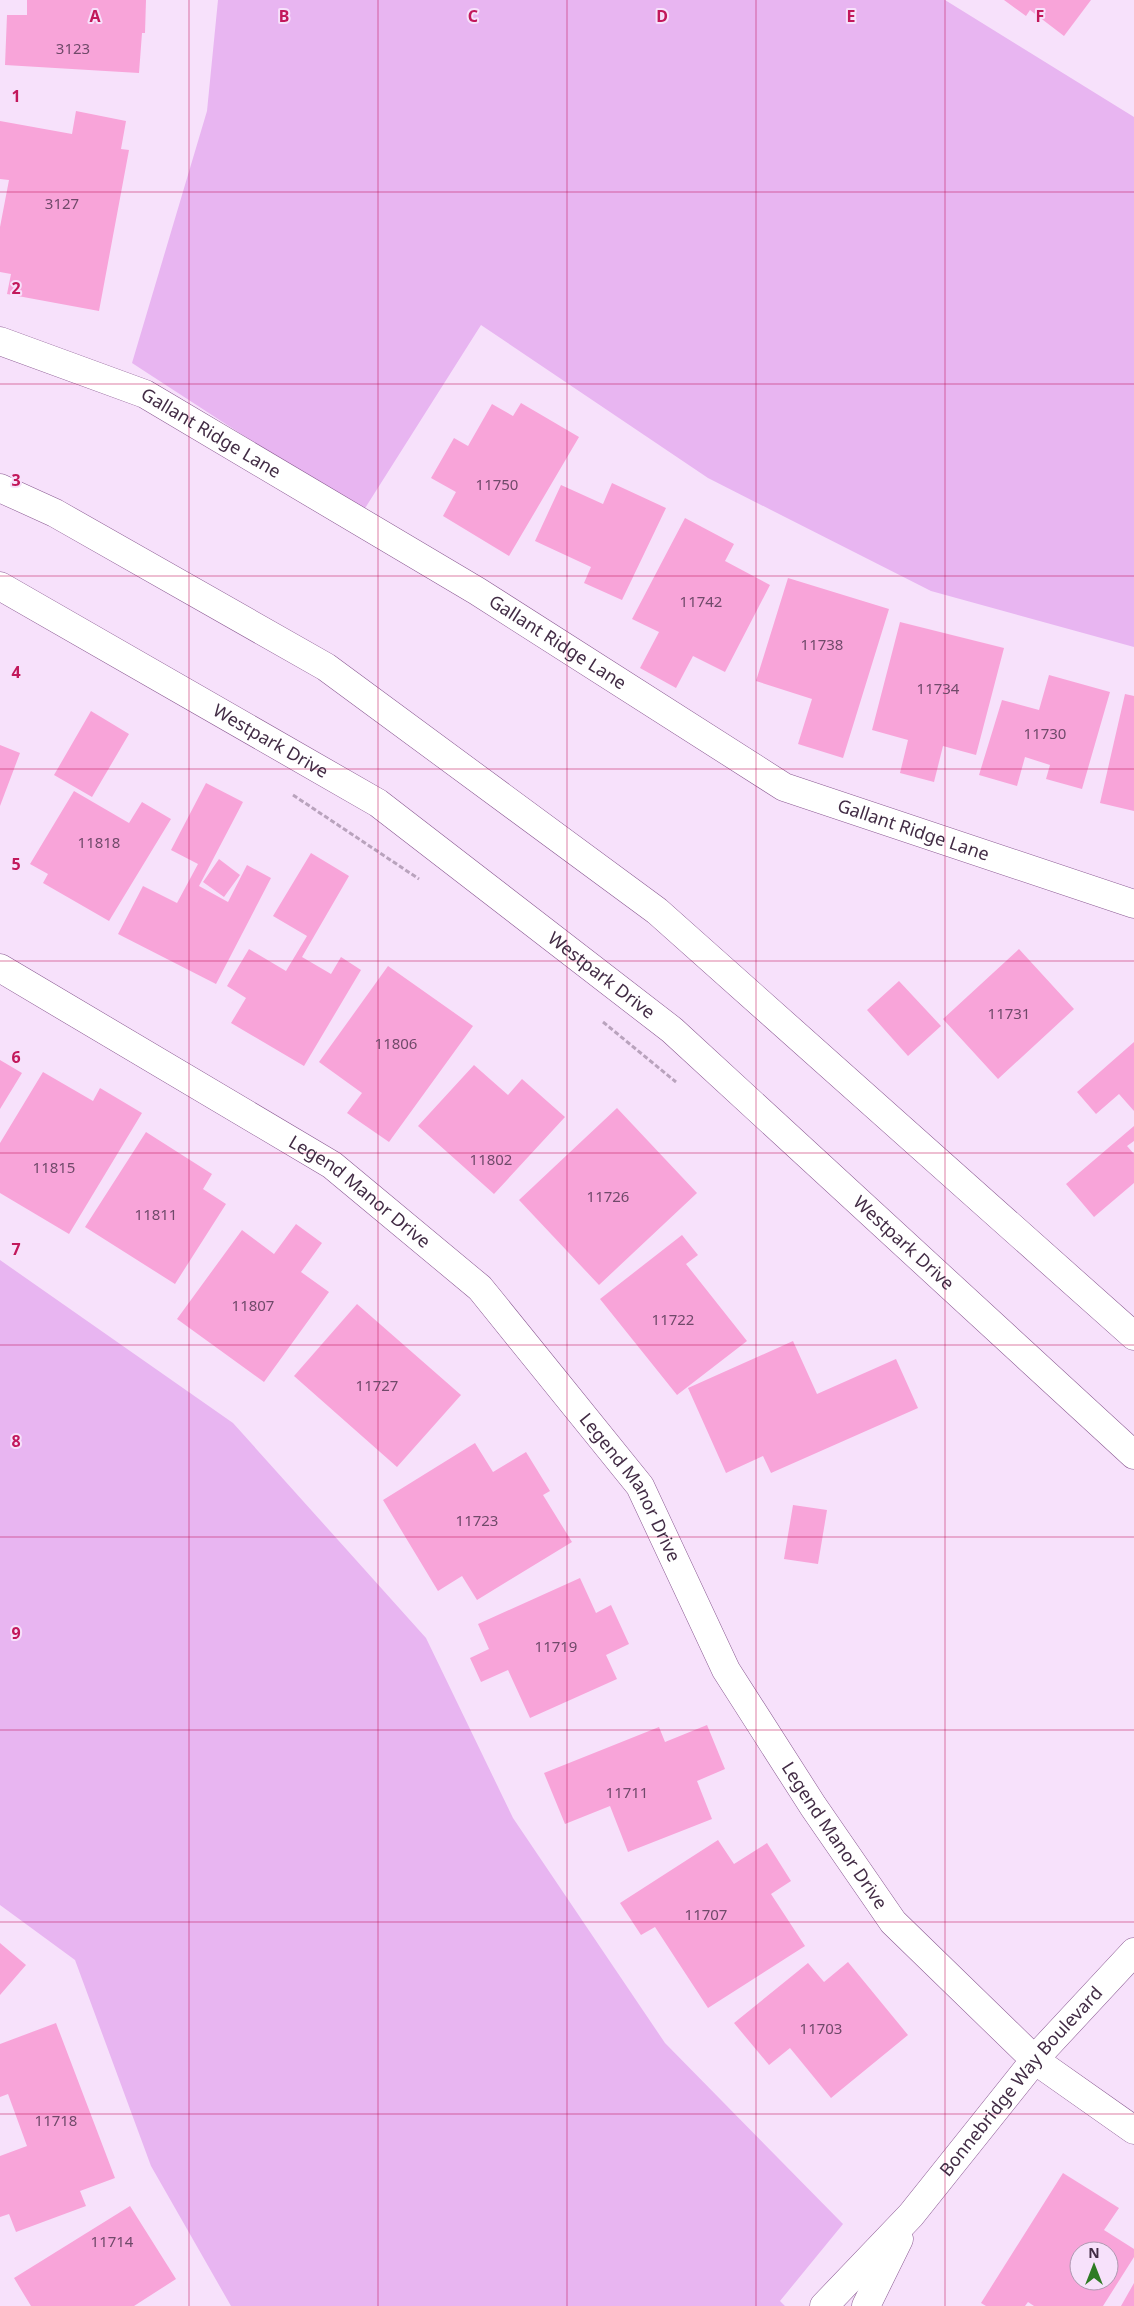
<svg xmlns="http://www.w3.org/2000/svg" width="1134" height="2306" viewBox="0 0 1134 2306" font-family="'Noto Sans',sans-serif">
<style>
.green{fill:#e8b5f1}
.building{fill:#f8a4d9;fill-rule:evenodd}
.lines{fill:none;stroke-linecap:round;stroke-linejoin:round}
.street-casing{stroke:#895891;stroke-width:29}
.secondary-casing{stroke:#895891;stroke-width:29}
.path{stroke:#b9a3bd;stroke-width:3;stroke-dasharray:5 2.5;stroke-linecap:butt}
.street{stroke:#fff;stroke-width:28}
.secondary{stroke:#fff;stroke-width:28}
.grid{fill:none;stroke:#c2185b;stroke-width:1;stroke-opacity:0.55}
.labels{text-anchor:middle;stroke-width:4;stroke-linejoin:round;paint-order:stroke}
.number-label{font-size:15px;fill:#704a6a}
.street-label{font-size:18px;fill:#422c45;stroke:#f7e1fb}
.grid-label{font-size:16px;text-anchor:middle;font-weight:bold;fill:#c2185b;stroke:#f7e1fb;stroke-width:4;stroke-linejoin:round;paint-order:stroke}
</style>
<rect width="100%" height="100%" fill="#f7e1fb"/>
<path class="green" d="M218,0H945L1134,117V647L931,591L708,478L481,325L362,513L132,363L207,111Z
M0,1260L233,1423L426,1638L513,1818L665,2043L843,2224L780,2301L785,2306H231L151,2166L75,1960L0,1905Z"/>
<path class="building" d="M27,0H146L145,33H142L139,73L5,65L7,15H27Z
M1004,0H1091L1064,36L1030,10L1026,16Z
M76,111L126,121L121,149L129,150L99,311L7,294L11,274L0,272V227L9,180L0,179V121L72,134Z
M521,403L579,437L509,556L443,516L456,492L431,478L454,438L468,446L492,404L513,416Z
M612,483L666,508L622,600L584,583L591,567L535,541L561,485L603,504Z
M685,518L734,544L725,561L770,585L725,672L693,656L676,688L640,668L659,632L632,619Z
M788,578L889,609L843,758L798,744L812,699L756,681Z
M900,622L1004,648L976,755L943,746L934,782L900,773L908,740L872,730Z
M1049,675L1110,692L1082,789L1046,779L1050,765L1025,757L1017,786L979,775L1002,700L1039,710Z
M1125,694L1134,696V811L1100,803Z
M91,711L129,734L92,797L54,775Z
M0,745L20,753L0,806Z
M206,783L243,802L199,886L228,902L247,865L271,878L216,984L118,934L143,886L177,903L198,864L171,850Z
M74,791L129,823L142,802L171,819L109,921L43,883L48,874L30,864Z
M311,853L349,876L302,957L331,974L341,957L361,970L304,1066L231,1023L246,998L227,986L249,949L286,971L307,936L273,916Z
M219,859L240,875L224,897L203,882Z
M1019,949L1074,1009L998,1079L943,1019Z
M388,966L473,1026L389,1142L347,1113L362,1093L319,1062Z
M899,981L941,1026L908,1056L867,1010Z
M1134,1042V1111L1119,1094L1096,1114L1077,1092Z
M0,1060L22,1073L0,1109Z
M474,1065L508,1095L522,1079L565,1117L494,1194L418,1126Z
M43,1072L93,1101L100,1088L142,1113L69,1234L0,1193V1143Z
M617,1108L697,1193L599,1285L519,1200Z
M1134,1126V1141L1127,1146L1134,1154V1183L1094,1217L1066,1184Z
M146,1132L212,1174L203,1189L226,1204L175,1284L85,1227Z
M296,1224L322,1243L301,1272L329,1292L264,1382L177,1319L242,1230L274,1254Z
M682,1235L698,1255L686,1264L747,1341L677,1395L600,1299Z
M357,1304L461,1395L397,1467L294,1376Z
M793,1341L817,1394L896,1359L918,1408L771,1473L763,1456L726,1473L688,1388Z
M475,1443L493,1472L526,1452L550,1491L543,1495L572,1542L477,1600L462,1576L438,1591L383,1500Z
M793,1505L827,1510L818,1564L784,1559Z
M580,1578L596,1613L611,1605L629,1644L606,1655L617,1679L530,1718L508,1670L481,1682L470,1658L489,1649L478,1624Z
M707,1725L725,1769L697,1781L712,1819L628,1852L610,1806L565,1824L544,1773L659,1727L665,1742Z
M718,1840L734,1864L767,1843L791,1881L771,1894L805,1946L708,2008L655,1927L641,1935L620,1903Z
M0,1943L26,1965L0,1995Z
M848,1962L908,2035L831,2098L790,2048L769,2065L734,2023L808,1963L824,1982Z
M56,2023L115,2178L80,2191L86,2206L16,2232L9,2214L0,2217V2156L27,2146L8,2094L0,2097V2044Z
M1063,2173L1119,2208L1104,2230L1134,2249V2257L1103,2306H1034L1028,2302L1025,2306H986L981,2303ZM1079,2251H1109V2281H1079Z
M130,2206L176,2279L134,2306H31L14,2278Z
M1134,2283V2306H1121Z"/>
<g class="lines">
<g class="street-casing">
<g id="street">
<path id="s1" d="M0,341L145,394L477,591L784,787L1134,904"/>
<path id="s2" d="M0,968L332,1165L480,1288L640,1486L726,1670L813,1806L893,1922L1036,2061L1134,2130"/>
<path id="s3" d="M824,2306L911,2215L1042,2051L1134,1952"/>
<path d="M866,2306L899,2239"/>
</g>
</g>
<g class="secondary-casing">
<g id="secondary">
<path d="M0,488L55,513L326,667L657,911L1134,1336"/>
<path id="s4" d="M0,586L378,803L672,1030L1134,1455"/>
</g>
</g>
<path class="path" d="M293,795L419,879
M603,1022L676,1082"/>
<use href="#street" class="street"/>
<use href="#secondary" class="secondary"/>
</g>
<path class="grid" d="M189,0V2306M378,0V2306M567,0V2306M756,0V2306M945,0V2306M0,192H1134M0,384H1134M0,576H1134M0,769H1134M0,961H1134M0,1153H1134M0,1345H1134M0,1537H1134M0,1730H1134M0,1922H1134M0,2114H1134"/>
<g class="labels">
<g class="number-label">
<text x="73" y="54">3123</text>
<text x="62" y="209">3127</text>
<text x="497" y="490">11750</text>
<text x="701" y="607">11742</text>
<text x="822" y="650">11738</text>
<text x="938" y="694">11734</text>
<text x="1045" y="739">11730</text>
<text x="99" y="848">11818</text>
<text x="1009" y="1019">11731</text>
<text x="396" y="1049">11806</text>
<text x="491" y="1165">11802</text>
<text x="54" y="1173">11815</text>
<text x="608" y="1202">11726</text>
<text x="156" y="1220">11811</text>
<text x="253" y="1311">11807</text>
<text x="673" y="1325">11722</text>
<text x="377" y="1391">11727</text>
<text x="477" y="1526">11723</text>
<text x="556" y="1652">11719</text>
<text x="627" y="1798">11711</text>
<text x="706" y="1920">11707</text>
<text x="821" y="2034">11703</text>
<text x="56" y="2126">11718</text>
<text x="112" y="2247">11714</text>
</g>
<g class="street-label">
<text dy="6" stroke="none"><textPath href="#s1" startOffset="231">Gallant Ridge Lane</textPath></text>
<text dy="6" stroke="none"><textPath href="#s1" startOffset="636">Gallant Ridge Lane</textPath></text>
<text dy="6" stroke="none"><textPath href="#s4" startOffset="312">Westpark Drive</textPath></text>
<text dy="6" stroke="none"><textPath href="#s1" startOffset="1041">Gallant Ridge Lane</textPath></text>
<text dy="6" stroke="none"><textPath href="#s4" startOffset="718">Westpark Drive</textPath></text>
<text dy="6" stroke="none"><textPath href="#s2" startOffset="424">Legend Manor Drive</textPath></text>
<text dy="6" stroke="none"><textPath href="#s4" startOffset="1122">Westpark Drive</textPath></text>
<text dy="6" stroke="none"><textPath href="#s2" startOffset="829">Legend Manor Drive</textPath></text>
<text dy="6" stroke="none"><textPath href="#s2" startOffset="1234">Legend Manor Drive</textPath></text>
<text dy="6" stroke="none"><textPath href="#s3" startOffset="299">Bonnebridge Way Boulevard</textPath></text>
</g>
</g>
<g class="grid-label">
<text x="95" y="22">A</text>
<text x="284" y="22">B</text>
<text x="473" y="22">C</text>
<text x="662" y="22">D</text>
<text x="851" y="22">E</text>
<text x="1040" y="22">F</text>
<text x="16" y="102">1</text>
<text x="16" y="294">2</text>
<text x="16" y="486">3</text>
<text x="16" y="678">4</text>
<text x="16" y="870">5</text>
<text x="16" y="1063">6</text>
<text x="16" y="1255">7</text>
<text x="16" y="1447">8</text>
<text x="16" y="1639">9</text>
</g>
<g transform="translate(1094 2266)"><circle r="24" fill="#f7e1fb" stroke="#af99b2"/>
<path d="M0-4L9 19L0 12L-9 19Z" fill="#2e7b24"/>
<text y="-8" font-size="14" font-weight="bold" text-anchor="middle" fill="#422c45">N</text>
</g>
</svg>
